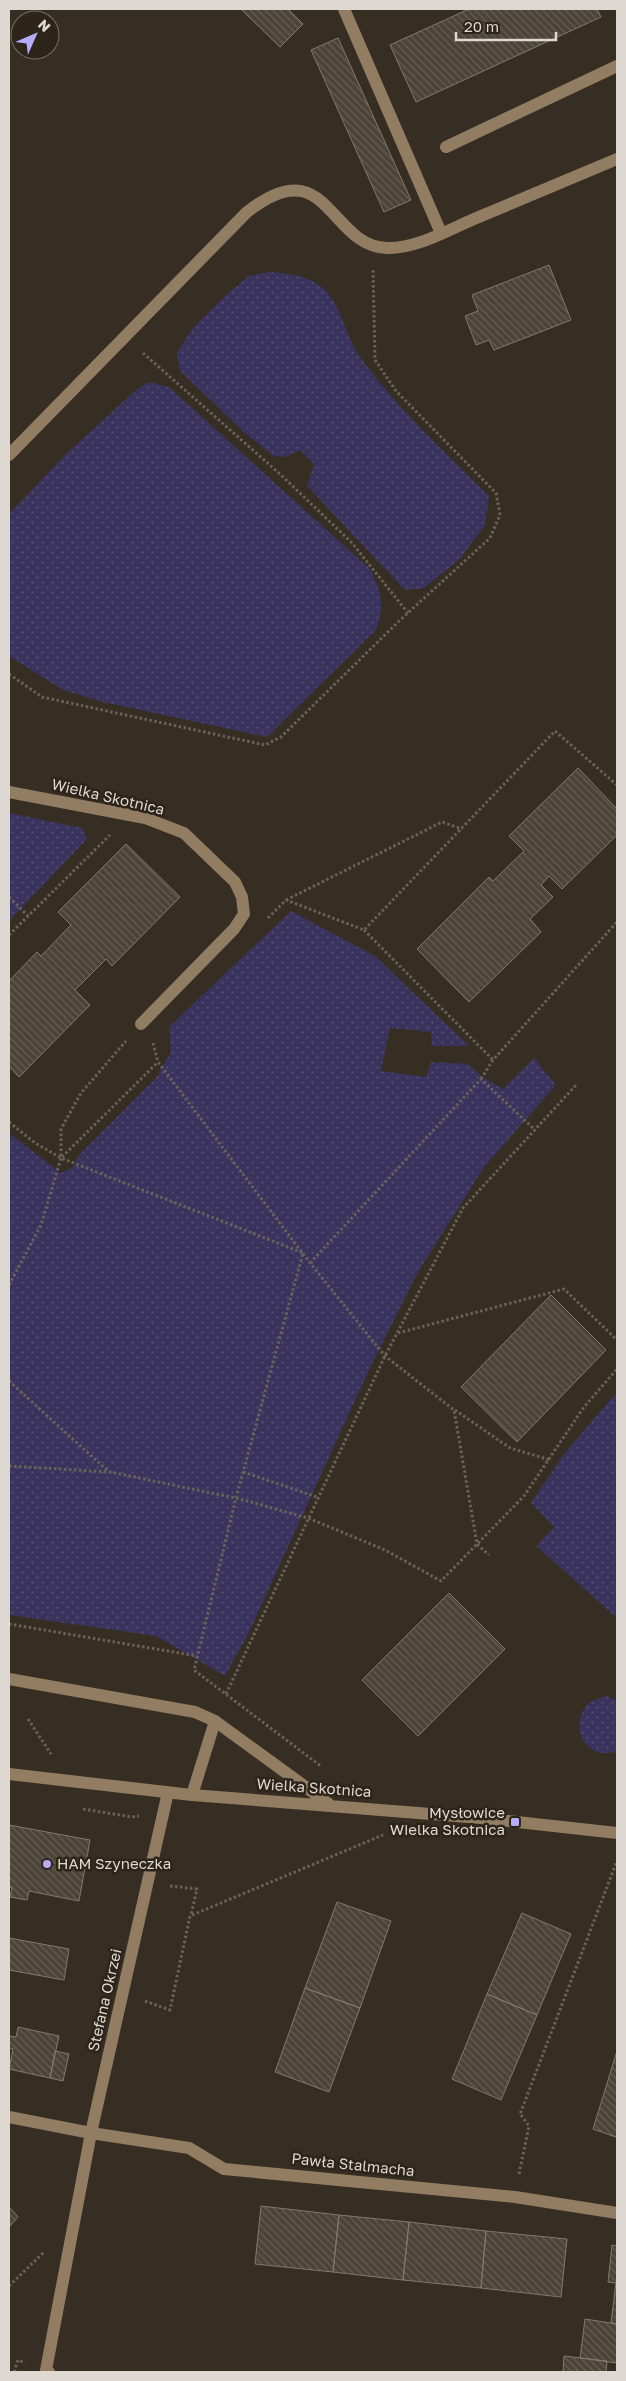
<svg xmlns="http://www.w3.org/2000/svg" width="626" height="2381" viewBox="0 0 626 2381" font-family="'Golos Text',sans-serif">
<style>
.grass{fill:url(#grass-dots)}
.building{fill:url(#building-back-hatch);stroke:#83786c}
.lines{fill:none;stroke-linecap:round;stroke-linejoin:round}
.path{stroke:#6a6259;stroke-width:3;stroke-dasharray:2.5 2.5;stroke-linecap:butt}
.minor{stroke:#927c62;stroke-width:12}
.poi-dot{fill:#b4acf9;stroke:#2d241a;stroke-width:2}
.labels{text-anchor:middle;stroke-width:5;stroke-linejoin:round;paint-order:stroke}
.street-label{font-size:15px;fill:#ded8d2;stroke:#2d241a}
.poi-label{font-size:15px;fill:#ded8d2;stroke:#2d241a;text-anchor:end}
</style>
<defs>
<pattern id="grass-dots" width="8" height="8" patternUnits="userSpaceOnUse" patternTransform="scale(1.25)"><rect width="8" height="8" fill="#39335d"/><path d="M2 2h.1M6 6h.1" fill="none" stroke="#555073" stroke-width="1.8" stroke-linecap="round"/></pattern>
<pattern id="building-back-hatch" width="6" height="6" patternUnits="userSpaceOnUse" patternTransform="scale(1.25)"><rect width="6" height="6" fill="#4c4338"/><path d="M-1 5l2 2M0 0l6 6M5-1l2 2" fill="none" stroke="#655d54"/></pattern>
</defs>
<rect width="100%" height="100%" fill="#372e23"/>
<path class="grass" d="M269,272C289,274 310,275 325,290C343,309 345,336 360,357C397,408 444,451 489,496L485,525L460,559L424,588L405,590L307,486L314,464L300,450L285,457L274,456L246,434L180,371L177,353L193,328L225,296L249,276Z
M148,382L169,387L370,569C382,595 385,603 376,630L267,737L103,702L63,690L9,656V514L66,454L136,390Z
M9,813L82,828L87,839L9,921Z
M291,911L375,956L469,1046H432L431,1032L390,1028L381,1071L426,1077L431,1062L468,1064L484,1078L503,1089L534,1058L556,1085L484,1167L417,1274L369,1370L248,1634L225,1676L156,1636L9,1615V1133L61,1173L72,1168L79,1155L157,1077L171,1052L169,1027Z
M617,1392V1618L536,1546L554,1527L531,1503L564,1454Z
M606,1696L617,1700V1751C587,1762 567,1727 588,1704C592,1700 600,1698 606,1696Z"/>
<path class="building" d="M241,9H288L303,24L280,47Z
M469,9H597L601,17L416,102L390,45Z
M338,38L411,200L384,212L311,50Z
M549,265L571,320L494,350L489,340L476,345L465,316L478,311L472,295Z
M578,768L617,809V835L562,889L549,876L541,885L553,897L530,919L541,932L469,1002L417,949L489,877L493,881L524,851L509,836Z
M126,844L180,897L112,966L106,959L75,990L90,1005L19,1077L9,1066V981L37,952L41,956L71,925L58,912Z
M551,1295L606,1350L517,1442L461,1387Z
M449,1593L505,1649L418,1736L362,1680Z
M9,1825L90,1840L79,1901L29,1891L27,1900L10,1897L12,1888L9,1887Z
M337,1902L391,1921L360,2008L305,1988Z
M522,1913L571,1934L537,2015L487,1994Z
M9,1938L69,1949L64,1980L9,1970Z
M305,1988L360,2008L329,2092L275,2072Z
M487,1994L537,2015L501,2100L452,2079Z
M18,2027L59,2036L50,2078L9,2069L13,2049L9,2048V2036L16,2037Z
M55,2051L69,2054L63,2081L50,2078Z
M617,2051V2132L616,2137L593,2129Z
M261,2206L339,2215L333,2272L255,2264Z
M9,2207L18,2217L9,2227Z
M339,2215L409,2222L403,2280L333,2272Z
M409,2222L486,2231L481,2288L403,2280Z
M486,2231L567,2239L561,2297L481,2288Z
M612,2245L617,2246V2283L608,2282Z
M616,2282L617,2283V2324L611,2323Z
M585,2319L617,2324V2363L580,2358Z
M564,2356L607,2361L606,2372H563Z"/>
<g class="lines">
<path class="path" d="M143,353L280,474L352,543L408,613
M9,674L42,697L265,745L281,737L398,622L490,538L500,515L496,493L396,391L375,360L373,268
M9,897L28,916
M286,900L442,822L462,829
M268,918L286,900L364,930L555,731L617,785
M364,930L493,1060
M9,935L110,835
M153,1043L158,1062L310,1263L385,1356L454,1410L477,1544L489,1555
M481,1079L493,1060L617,922
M9,1122L35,1143L61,1158L303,1253L236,1498L194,1670L322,1767
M62,1157L158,1062
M310,1263L481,1079L535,1130
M9,1285L41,1225L61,1158V1129L81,1093L126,1041
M398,1333L564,1289L617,1340
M9,1381L109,1472
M455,1410L510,1448L550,1460
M9,1466L110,1472L236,1498L308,1518L385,1550L441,1581L524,1496L584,1407L617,1369
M243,1472L317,1497
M9,1624L197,1656
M226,1694L385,1356L463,1208L577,1084
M28,1719L51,1754
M83,1809L132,1817L139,1816
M170,1886L197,1889L191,1915
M145,2001L170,2010L190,1916L383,1835
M519,2174L529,2126L520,2114L617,1861
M9,2286L44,2252
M14,2372L18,2360L25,2363"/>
<path class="minor" d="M344,9L441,233
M446,147L617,66
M9,455L246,213C328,147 328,246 387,248C416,249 448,230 474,219C521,199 569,179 617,159
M9,792L145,818L184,833L235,882L242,897L244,914L234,929L141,1024
M9,1679L195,1712L215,1721L329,1804
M9,1774L192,1795L481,1818L617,1833
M192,1795L215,1721
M9,2117L91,2133L189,2148L224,2169L515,2197L617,2213
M49,2372L46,2370L91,2133L168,1792"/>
</g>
<g class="poi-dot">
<rect x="510" y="1817" width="10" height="10" rx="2.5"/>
<circle cx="47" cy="1864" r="5"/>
</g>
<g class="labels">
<g class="street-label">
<text transform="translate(108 797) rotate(13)" y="5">Wielka Skotnica</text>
<text transform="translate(314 1788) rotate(4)" y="5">Wielka Skotnica</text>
<text transform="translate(105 2000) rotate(-77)" y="5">Stefana Okrzei</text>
<text transform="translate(353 2165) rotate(6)" y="5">Pawła Stalmacha</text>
</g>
<g class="poi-label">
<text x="505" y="1818">Mysłowice<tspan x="505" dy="17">Wielka Skotnica</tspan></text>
<text x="57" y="1869" text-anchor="start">HAM Szyneczka</text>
</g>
</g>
<rect width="626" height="2381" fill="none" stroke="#ded8d2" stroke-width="20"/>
<g transform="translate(35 35) rotate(45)"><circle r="24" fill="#2d241a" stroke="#746c64"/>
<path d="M0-4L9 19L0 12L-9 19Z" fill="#b4acf9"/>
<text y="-8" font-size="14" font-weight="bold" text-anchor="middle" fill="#ded8d2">N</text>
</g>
<path d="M456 32v8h100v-8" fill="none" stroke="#ded8d2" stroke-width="2.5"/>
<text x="464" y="32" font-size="15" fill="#ded8d2" stroke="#2d241a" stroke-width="4" paint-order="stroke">20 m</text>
</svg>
